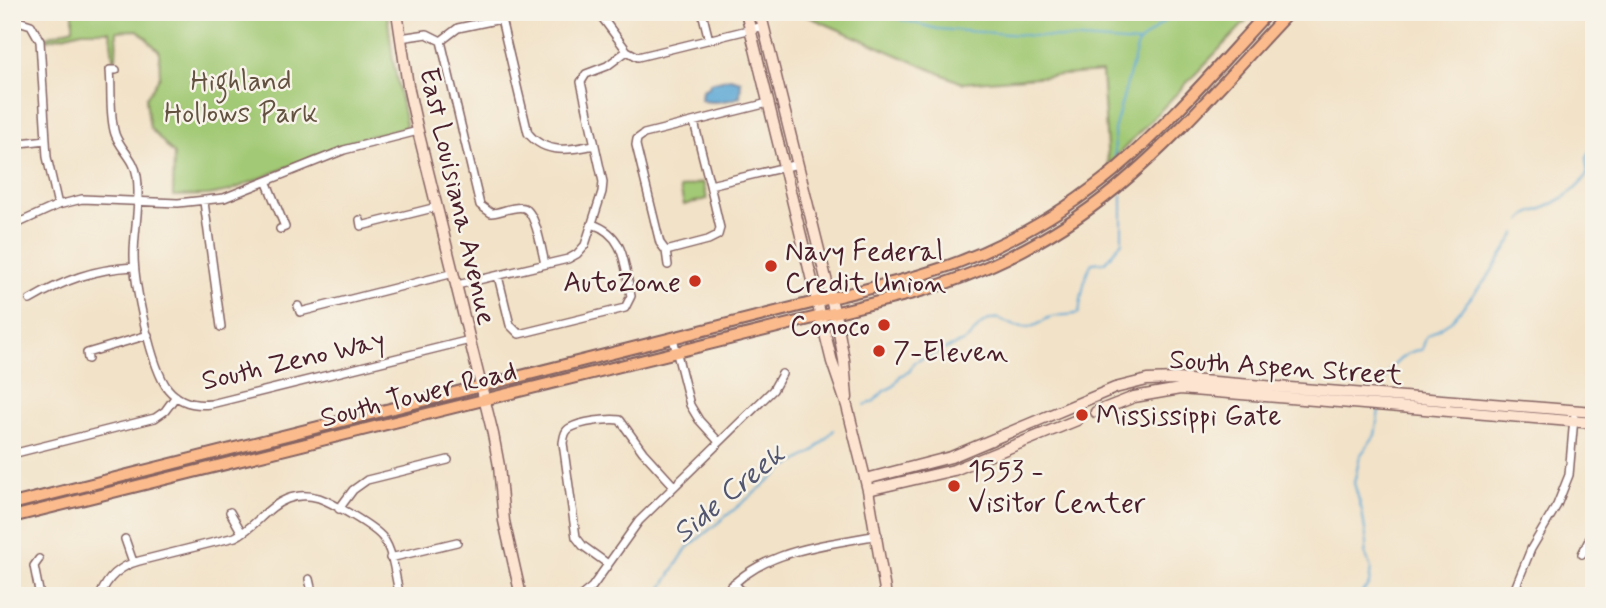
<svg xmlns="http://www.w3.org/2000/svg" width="1606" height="608" viewBox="0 0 1606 608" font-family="Mynerve,sans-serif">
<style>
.green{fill:#a2c974;stroke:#767450;stroke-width:2}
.water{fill:#5ba7d4;stroke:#526380;stroke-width:2}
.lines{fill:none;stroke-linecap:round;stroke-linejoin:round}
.stream{stroke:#5ba7d4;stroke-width:2}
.secondary-tunnel{stroke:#d0bba8;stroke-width:10;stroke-dasharray:10 5;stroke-linecap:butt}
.street-casing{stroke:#856362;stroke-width:10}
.secondary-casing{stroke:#856362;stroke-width:13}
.primary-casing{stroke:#856362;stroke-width:14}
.street{stroke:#fff;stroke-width:7}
.secondary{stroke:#fde4d1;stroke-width:10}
.primary{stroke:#fbbb8c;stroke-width:10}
.poi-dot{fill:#c8321e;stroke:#f7f3e8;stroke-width:2.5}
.labels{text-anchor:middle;stroke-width:5;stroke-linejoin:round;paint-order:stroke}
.park-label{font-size:28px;fill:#645241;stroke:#f7f3e8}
.street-label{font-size:28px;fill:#4a1f2b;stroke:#f7f3e8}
.poi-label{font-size:28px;fill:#4a1f2b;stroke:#f7f3e8;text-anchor:start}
.water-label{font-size:30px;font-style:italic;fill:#51556f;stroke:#f7f3e8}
</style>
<rect width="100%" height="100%" fill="#f7f3e8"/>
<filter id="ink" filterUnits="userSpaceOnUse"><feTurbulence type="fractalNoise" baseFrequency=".0143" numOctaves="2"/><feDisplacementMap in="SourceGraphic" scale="14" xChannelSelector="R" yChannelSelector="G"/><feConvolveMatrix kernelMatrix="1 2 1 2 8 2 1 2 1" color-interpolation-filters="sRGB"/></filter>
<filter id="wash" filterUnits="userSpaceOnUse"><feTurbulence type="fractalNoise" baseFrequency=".00686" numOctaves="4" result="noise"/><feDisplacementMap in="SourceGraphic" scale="28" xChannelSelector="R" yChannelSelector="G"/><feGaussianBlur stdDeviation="1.57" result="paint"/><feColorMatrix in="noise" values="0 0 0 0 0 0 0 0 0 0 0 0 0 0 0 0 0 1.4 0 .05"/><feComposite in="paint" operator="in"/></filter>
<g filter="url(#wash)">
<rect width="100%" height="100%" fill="#f2e2c7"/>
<path class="green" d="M73,12H387L393,61L406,124L404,128L354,140L229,191L208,195L173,196L174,154L150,128L148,116L146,98L160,76L159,51L138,30L117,31L116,58L113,59L110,31H82L47,40L46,37L73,28Z
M798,12H1255L1108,165L1102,72L962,83Z
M703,182L707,199L684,205L680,188Z"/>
<path class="water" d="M730,78L741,81L740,97C729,101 711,104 701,100L702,90L709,87L710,83Z"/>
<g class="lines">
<path class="stream" d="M874,12L937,29L1139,43L1175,12
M1115,157L1114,130L1138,44
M1521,221C1527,213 1531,213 1540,210C1558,202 1579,190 1588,173L1586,159L1594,141
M1381,390C1384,373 1404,349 1422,350L1426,337L1452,320L1488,277L1516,233
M865,405L873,402L884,391L894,386L900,376L910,371L913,363C929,355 947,348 963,342C974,338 976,323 992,319C1002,317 1005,323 1013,325C1017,327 1025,327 1029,327C1038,327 1041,321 1048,318C1060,314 1069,316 1079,313C1081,299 1084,275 1092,263L1105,262L1122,242V195
M657,596L687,548L784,469L813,452L834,430
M1354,596L1363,591L1369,584L1371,568L1365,553L1367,543L1362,511L1354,483L1360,456L1375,435L1379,410"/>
</g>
</g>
<g filter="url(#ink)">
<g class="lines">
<path class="secondary-tunnel" d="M1077,420L1096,412"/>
<g class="street-casing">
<path id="street" d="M598,12L627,51L638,57L764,26
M702,12L709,40
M12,19L31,25L40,41L47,157L58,205
M501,19L528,133C545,155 571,150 594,145
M400,38L427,34L441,41
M441,41L480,205L491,213C501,213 514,205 524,208C536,212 542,252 545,264
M441,41L458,28L534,12
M116,70H110C112,90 109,115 115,134C120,149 135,159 137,176C141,201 134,229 134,255C134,283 151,368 168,389C179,402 195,406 211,404L470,340
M694,122L710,185
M12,144L46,140
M267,183L285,227L280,229
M204,202L221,327
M360,220L361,226L437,207
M12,226L58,205L82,199L178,203L224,198L344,150L418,131
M666,251L660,243L636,145L637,139L644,134L768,103
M668,265L666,251L708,240L718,235L720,228L710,185L798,164
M498,276L510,325L519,334L625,308L631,296C624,265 626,235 592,224
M457,285L568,259L577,254L585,245L602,192L603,182L581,82L586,74L607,66L627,51
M30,300C64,280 94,269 134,267
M298,306L300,312L454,273
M673,338L690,405L699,420L719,442
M88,359L87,353L148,335
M12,454L155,418L165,411L176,396
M339,509L353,490L367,480L448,460
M230,512L242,533
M125,539L133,562
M1582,554L1594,530
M390,558L457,542
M39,559L34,566L40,596
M608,564L583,546L576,537L563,443C564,438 564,431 570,428C580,422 609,418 620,420L643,452L674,486
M309,579L313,596
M734,583L746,596
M100,596C107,578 120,566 139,561L235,537C255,528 266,507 287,499C297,495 309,495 319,498C333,503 375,527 383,538C394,553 395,578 400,596
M581,596L592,587L639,521L773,390L782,374
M722,596C761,549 822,546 878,535
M1512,596L1531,549L1557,505L1569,475L1574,418"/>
</g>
<g class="secondary-casing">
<path id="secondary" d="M397,12L408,86L418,131L493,434L499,466L504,521L521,596
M746,12L832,362L847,406L868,490L886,596
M760,12L838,327L844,360L847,398
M1096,412L1134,397L1180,389L1594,423
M866,479L951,457L1115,388L1147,380L1177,379L1594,412
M868,490L954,470L1077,420"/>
</g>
<g class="primary-casing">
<path id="primary" d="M12,504L895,282C976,262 1052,223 1116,169C1171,122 1219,65 1268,12
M12,517L898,297C978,277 1053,240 1116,188C1179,136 1233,71 1289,12"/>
</g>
<use href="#street" class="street"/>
<use href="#secondary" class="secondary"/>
<use href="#primary" class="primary"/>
</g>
</g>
<g class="poi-dot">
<circle cx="771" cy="266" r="7"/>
<circle cx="695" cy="281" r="7"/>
<circle cx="884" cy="325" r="7"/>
<circle cx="879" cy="351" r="7"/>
<circle cx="1082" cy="415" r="7"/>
<circle cx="954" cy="486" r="7"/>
</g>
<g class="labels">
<g class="park-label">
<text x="241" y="90">Highland<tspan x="241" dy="32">Hollows Park</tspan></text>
</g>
<g class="street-label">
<text transform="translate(459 196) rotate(77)" y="10">East Louisiana Avenue</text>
<text transform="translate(293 359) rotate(-13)" y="10">South Zeno Way</text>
<text transform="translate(1286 366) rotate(4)" y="10">South Aspen Street</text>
<text transform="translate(418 393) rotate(-14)" y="10">South Tower Road</text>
</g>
<g class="poi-label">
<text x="785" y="260">Navy Federal<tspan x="785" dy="32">Credit Union</tspan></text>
<text x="681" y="291" text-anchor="end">AutoZone</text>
<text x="870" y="335" text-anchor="end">Conoco</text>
<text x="893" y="361">7-Eleven</text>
<text x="1096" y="425">Mississippi Gate</text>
<text x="968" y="480">1553 -<tspan x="968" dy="32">Visitor Center</tspan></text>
</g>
<g class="water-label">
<text transform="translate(728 493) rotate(-40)" y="10">Side Creek</text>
</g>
</g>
<rect width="1606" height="608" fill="none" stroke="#f7f3e8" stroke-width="42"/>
</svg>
